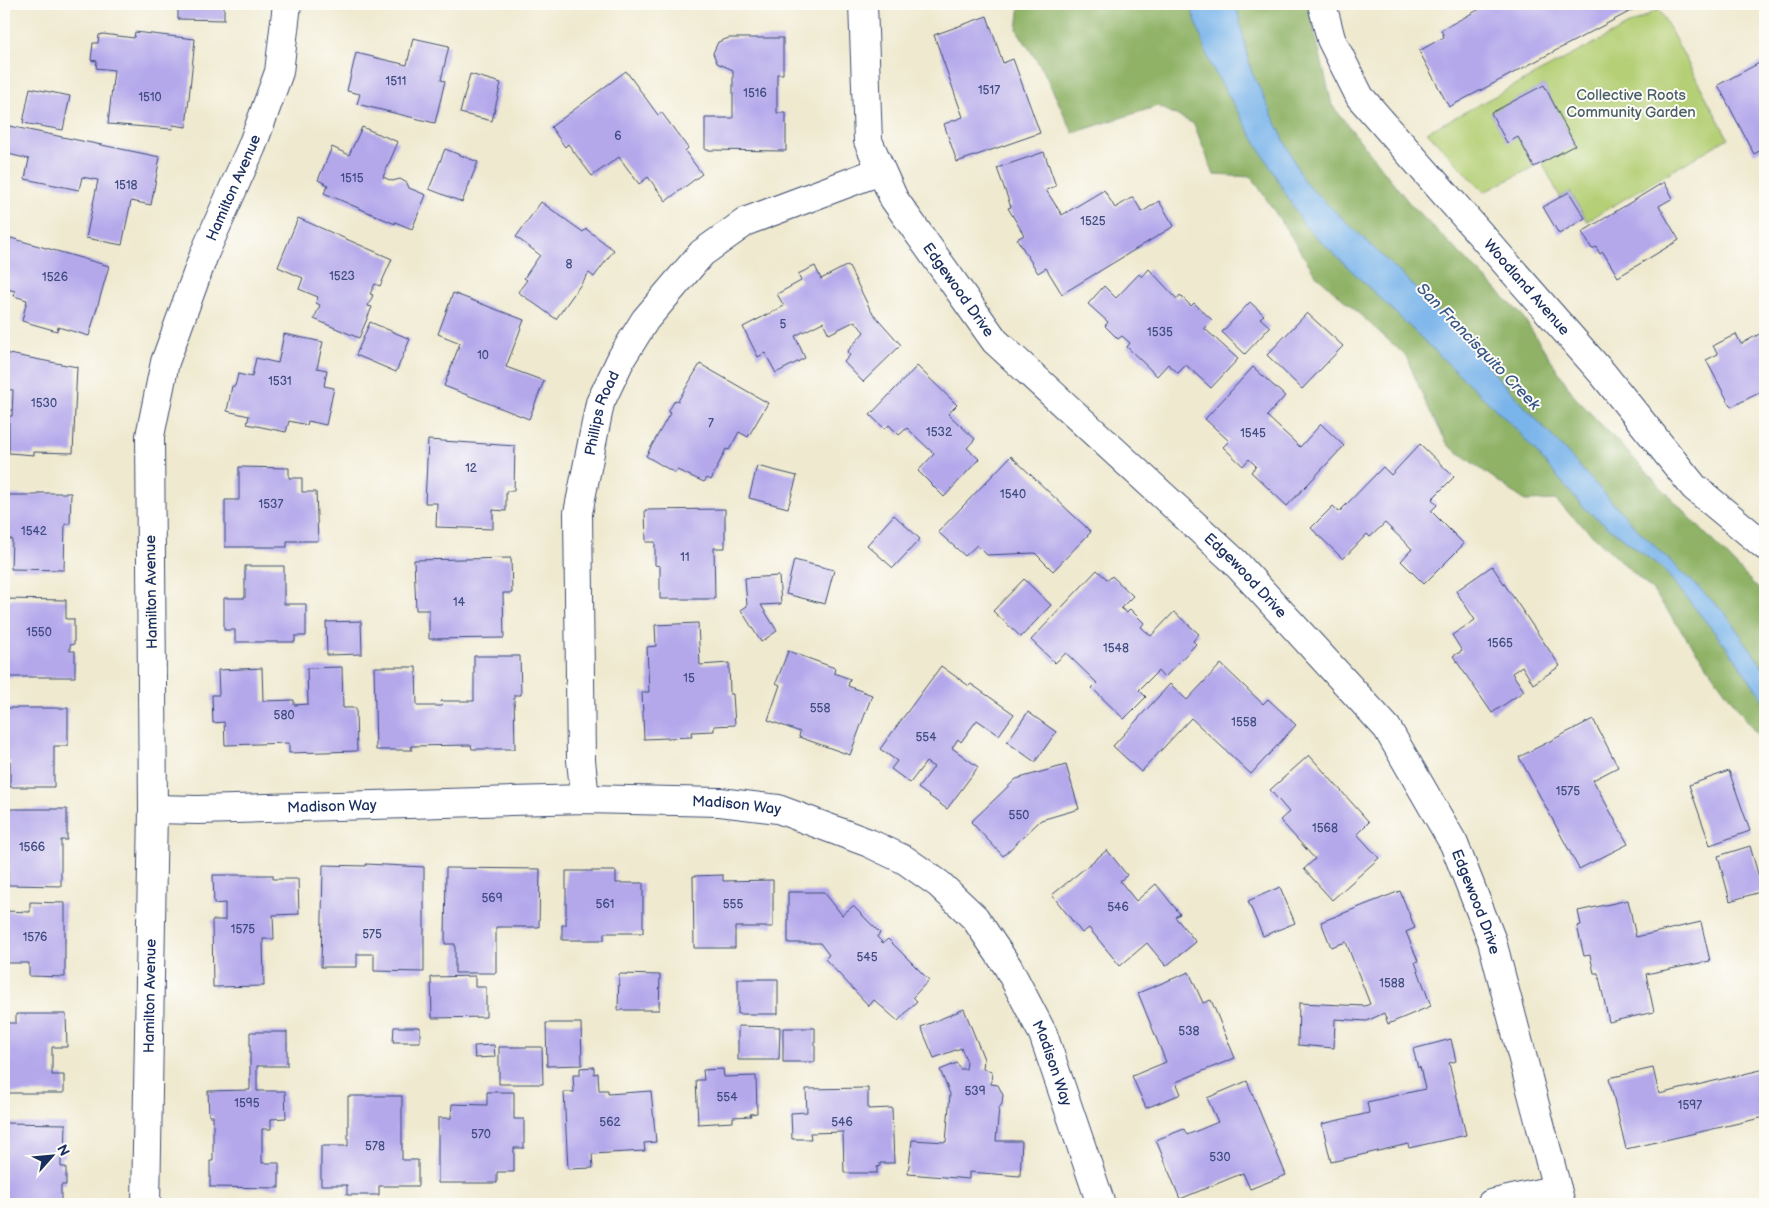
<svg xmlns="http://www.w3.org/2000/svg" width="1769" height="1208" viewBox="0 0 1769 1208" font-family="'Balsamiq Sans',sans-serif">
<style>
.green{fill:#b4cf75;stroke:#687f6a}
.forest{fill:#8fb266;stroke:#557062}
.water{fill:#79b4ea;stroke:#4a72a4}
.building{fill:#b4a8eb}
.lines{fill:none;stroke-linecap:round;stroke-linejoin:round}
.minor-casing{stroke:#3b4b6f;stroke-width:30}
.minor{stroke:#fff;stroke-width:28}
.labels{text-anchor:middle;stroke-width:4;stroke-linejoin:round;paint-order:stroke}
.number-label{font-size:12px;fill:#414d81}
.park-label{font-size:15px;fill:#495f65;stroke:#fdfcf7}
.street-label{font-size:15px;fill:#1b2f5e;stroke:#fdfcf7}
.water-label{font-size:16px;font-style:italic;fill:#375788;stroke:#fdfcf7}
</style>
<rect width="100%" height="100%" fill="#fdfcf7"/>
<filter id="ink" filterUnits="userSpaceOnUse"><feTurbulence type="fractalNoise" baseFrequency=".02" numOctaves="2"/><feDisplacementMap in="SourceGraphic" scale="10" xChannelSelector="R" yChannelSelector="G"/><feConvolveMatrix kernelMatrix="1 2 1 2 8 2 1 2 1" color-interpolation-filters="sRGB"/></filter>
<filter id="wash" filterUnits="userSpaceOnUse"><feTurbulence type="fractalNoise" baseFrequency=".0096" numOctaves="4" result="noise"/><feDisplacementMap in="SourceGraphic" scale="20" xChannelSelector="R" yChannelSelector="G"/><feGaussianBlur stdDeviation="1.12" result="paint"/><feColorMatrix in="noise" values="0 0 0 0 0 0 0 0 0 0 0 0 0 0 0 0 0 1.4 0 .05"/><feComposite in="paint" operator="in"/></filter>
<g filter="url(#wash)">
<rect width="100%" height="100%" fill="#efe9cf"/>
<path class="green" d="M1659,9L1728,138L1587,221L1570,192L1560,197L1542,162L1575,145L1544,85L1491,113L1507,142L1518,137L1534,167L1484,192L1427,132Z"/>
<path class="forest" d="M1020,4H1308L1332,105L1410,204L1521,314L1575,397L1765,596V746L1653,591L1555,500L1525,501L1448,445L1427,406L1406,356L1316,275L1252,177L1214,175L1194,124L1158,106L1073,133L1043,70L1017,30Z"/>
<path class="water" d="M1190,4H1236L1251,70L1304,182L1417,289L1635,527L1725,613L1765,670V702L1729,650L1663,569L1585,509L1517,430L1304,225L1210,64Z"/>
<g id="blocks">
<path class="building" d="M178,4H224V20L178,19Z
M1489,4H1644L1449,107L1419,51L1444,37L1441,30Z
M987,16L1003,63L1013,59L1040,133L957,162L944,124L963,117L934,35Z
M135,32L195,39L186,127L173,125L172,129L108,124L114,70L96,68L97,61L91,60L93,43H98L99,35L103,34L134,38Z
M413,38L449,46L441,80L445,81L435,123L357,104L360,94L347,91L356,53L407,65Z
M729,38H783V74H777V113H786V151L705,150V118H733V70L717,63L713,53L718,42Z
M1765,60V148L1754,154L1718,85Z
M626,71L658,115L662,113L688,148L685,151L702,174L666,201L648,177L639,184L619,157L592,176L568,144L565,147L551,127Z
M470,74L501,83L492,121L460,113Z
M1544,85L1575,145L1534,167L1518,137L1507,143L1491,113Z
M30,88L70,96L63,130L23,123Z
M4,125L160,157L151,205L131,201L122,245L86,238L98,180L82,177L79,190L25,179L29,159L4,153Z
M362,127L398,142L383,177L392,181L400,179L407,183L409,188L426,195L412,229L395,222V224L324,193L328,185L318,180L332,147L349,155Z
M445,149L478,162L462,202L429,189Z
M1044,152L1056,186L1046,190L1062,215L1104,190L1115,208L1133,197L1142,212L1159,201L1174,226L1062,294L1046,268L1038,273L1017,239L1024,235L1008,208L1011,207L997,168Z
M1664,182L1673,198L1659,206L1679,240L1618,277L1603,252L1600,254L1596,247L1592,249L1582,232Z
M1569,192L1585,218L1559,234L1543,207Z
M541,202L583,232L586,229L614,250L594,277L589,273L556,319L518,292L527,280L524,278L540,255L516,237Z
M298,218L392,259L380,286L375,284L370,294L373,295L368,306L372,307L359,338L314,319L320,305L316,303L318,297L299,289L303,278L278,267Z
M4,236L109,266L89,336L58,327L57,331L22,321L27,300L14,296L15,291L4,288Z
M848,265L871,311L901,345L863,382L844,362L850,355L847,352L864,332L855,321L829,334L823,322L795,336L805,358L776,373L765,353L758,357L743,327L784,306L777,294L801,281L798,274L815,266L821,279Z
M1149,269L1177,299L1180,295L1191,306L1194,303L1212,320L1204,328L1238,359L1211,388L1186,365L1178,373L1168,364L1157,376L1127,347L1130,343L1122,336L1118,339L1105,326L1108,322L1088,304L1104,286L1116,298L1139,274L1142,277Z
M453,293L524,320L506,367L544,381L529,419L444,386L460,343L438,334Z
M1250,302L1264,315L1260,318L1270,327L1245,354L1222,332Z
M1307,313L1343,346L1302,389L1267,355Z
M370,322L410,339L396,372L356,355Z
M1765,331V390L1731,407L1706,360L1718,354L1713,346L1736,334L1741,344Z
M284,334L323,342L317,368L327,370L324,386L334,388L326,425L308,421L307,425L289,421L286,432L247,424L249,416L227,411L232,386H235L238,374L252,377L256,358L278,363Z
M4,353L77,367L73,453L34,452V455L9,453V416H12L13,390L4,389Z
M700,364L768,403L748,437L739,432L729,450L726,449L711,480L707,478L704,482L677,470L675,473L646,456L670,413L668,412L675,400L678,401Z
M917,366L957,405L948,414L975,439L967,448L979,459L944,497L918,471L934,454L907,428L899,435L889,425L885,429L870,415Z
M1253,367L1285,396L1267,416L1300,447L1321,424L1344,446L1287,506L1251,472L1256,466L1249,459L1243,466L1223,447L1229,441L1205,419Z
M428,440L515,446L514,491H506V511L493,510V529L436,527L437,503H425Z
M1420,444L1454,477L1432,499L1437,505L1431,511L1464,544L1424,584L1401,561L1412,549L1385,523L1370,537L1367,534L1343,559L1311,528L1333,506L1339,512L1383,467L1391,475Z
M1011,456L1091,532L1053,571L1035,553L987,555L977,545L965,556L938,532Z
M757,466L797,476L788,508L749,498Z
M239,467L289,468V478H302V492H316L318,541H287V547H225V500H239Z
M37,493H71L70,524H65L64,570L11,569L12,539H4V495H37Z
M725,509V548H714L715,599H660V566L655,565V542H646L645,510Z
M894,515L920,539L893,568L867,545Z
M511,558L512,593H503L504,638L429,639V610H416L414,560Z
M794,560L834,570L825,604L786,594Z
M245,566H284V604H306V636H295V642H235V630H224V598H245Z
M1492,566L1560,666L1533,684L1522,666L1512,673L1524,691L1492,713L1453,656L1462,651L1452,635L1475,620L1456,591Z
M1097,570L1108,580L1112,576L1133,596L1121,608L1127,613L1130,609L1144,623L1141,627L1151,636L1174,612L1199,634L1193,641L1196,644L1164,678L1158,671L1139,690L1146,697L1124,719L1092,688L1097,683L1066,653L1055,663L1031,640Z
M779,576L781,604L761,605L777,631L761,642L741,610L747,606L745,578Z
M1024,579L1051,605L1021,637L993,611Z
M4,599L66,600V619H74V644L70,645V651H75V677H4Z
M361,621L362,654L327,655L326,622Z
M698,623L700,665L729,663L730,694H733L735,725L714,726V731L691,732L692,737L644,739L642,692H649L647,647L656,646L655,625Z
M788,651L835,668L834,673L850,679L848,686L872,695L850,755L799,737L800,732L768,720L780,685L776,683Z
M474,656H520L521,695H514L515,749H472L471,745L411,746L412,750H376L374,667H416L417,706H442L441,701H474Z
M1221,664L1263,704L1268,699L1296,725L1251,774L1191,718L1141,772L1113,746L1170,684L1187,700Z
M941,666L969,686L971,684L1014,714L999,735L977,720L961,742L958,739L952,748L978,767L947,809L918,788L934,767L926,762L910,783L891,769L897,761L880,749Z
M342,667L343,708H356L357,751L289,753V743L225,745L224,722L213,723L212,695H219L218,670L262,668L263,701L294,700V705L308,704L307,668Z
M4,708H68V746H54V787H10V761H4Z
M1028,712L1056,732L1035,762L1007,742Z
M1593,719L1618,767L1593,780L1628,844L1579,869L1519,757Z
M1309,755L1369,822L1357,834L1379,858L1332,900L1304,869L1315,859L1280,820L1289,812L1270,790Z
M1066,765L1079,809L1041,820L1003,856L971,822L1016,779Z
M1729,771L1750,831L1710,845L1689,785Z
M4,809H67V840H61V886L8,885V854H4Z
M1750,846L1763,891L1730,901L1718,856Z
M1107,850L1127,875L1120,881L1136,901L1156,884L1180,914L1175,917L1196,942L1166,966L1147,943L1120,966L1089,928L1082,933L1052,895Z
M366,864L424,867V972L374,971V954H357V967H321L323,865L366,866Z
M446,868L540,869L539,927H496V973H455V944H445Z
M566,871H616V883H643V933H604V940H562V925H566Z
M213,875H273V879H298L299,914L273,915L274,939H263L264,986L213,987L212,920H225V903L214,904Z
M723,875V881L773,880V927H735V948H694L693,876Z
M1280,887L1295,923L1263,936L1248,901Z
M1400,891L1415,928L1406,932L1418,961L1415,962L1431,1006L1388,1024L1384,1013L1367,1021L1335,1019L1334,1048L1298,1045L1299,1003L1365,1006L1370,1004L1346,942L1331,947L1321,922Z
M788,892H824L842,915L853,906L880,933L877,937L883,943L888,939L929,980L913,997L917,1001L898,1021L874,1000L869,1006L825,959L829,955L820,943H788Z
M1628,900L1636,937L1701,922L1710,961L1646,974L1654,1012L1609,1022L1598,973H1594L1590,955L1584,956L1577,926L1581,925L1578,911Z
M30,902L65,903V977L29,976V963H4V911L30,912Z
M1189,972L1203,1003L1211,1000L1235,1058L1176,1082L1181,1094L1146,1108L1132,1076L1166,1062L1138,993Z
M619,974L660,975L659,1010H618Z
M475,976V987H486V1017L432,1018L431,977Z
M738,979H778V1014H738Z
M964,1009L984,1059L983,1069L992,1071L991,1084L998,1085L1003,1095L1002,1104L999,1108L996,1141H1022L1020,1176L969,1172V1179L908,1174L912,1140L946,1142L950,1094L940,1070L957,1063L960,1069H966L967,1062L961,1048L934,1058L921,1027Z
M16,1014H66L67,1047H52V1075H64V1093H4V1023H16Z
M546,1023H581L582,1065L547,1066Z
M738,1026L780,1027L779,1060H738Z
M394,1027H420V1042H393Z
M783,1028H815V1062H783Z
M250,1032H287V1066H257V1091H285L286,1118L271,1119V1129H262V1163H279V1188L210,1187V1161H213V1116H209L208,1091L250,1090Z
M1451,1039L1456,1061L1449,1063L1466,1135L1409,1148L1408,1144L1331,1162L1322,1124L1369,1113L1367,1102L1425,1089L1420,1067L1418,1068L1413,1049Z
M494,1045L495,1057L475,1058L474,1046Z
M499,1047H542L543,1084H499Z
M594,1067V1074L598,1073L599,1090H608V1094L651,1091L656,1142L644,1143L645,1151L592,1154L593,1168L568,1169L564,1092H574L573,1075H580V1068Z
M1653,1068L1659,1094L1765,1069V1117L1626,1149L1609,1078Z
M723,1069L724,1077L756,1076L757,1113L750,1114L751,1116L733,1117V1122L698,1124L696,1080H704L703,1070Z
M1247,1081L1286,1175L1250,1189L1243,1173L1180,1199L1156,1140L1184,1129L1187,1135L1218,1122L1207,1098Z
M868,1088V1109L892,1108L894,1163H880V1166L877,1167V1173H844L843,1132L810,1133L811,1139H792L791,1113L807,1112L806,1089Z
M487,1092H514V1119H524V1148H514V1172H497V1183H438V1118H451L452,1104L487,1105Z
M348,1096H402V1160H418V1186H379V1195H347V1185H321V1146H348Z
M4,1123L66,1124L65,1157H61V1167H66V1185H61V1204L11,1203V1200H4Z"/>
</g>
</g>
<g filter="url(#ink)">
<use href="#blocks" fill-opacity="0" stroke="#3b4b6f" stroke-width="1"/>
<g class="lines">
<g class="minor-casing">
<g id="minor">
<path id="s1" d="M863,4L868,141L894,199L995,341L1234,561L1387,728L1454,844L1492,941L1561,1204"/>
<path id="s2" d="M1322,4L1331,39L1360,97L1603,374L1694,487L1765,546"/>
<path id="s3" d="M585,799L581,760L578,513L600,403L622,357L645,320L702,253L747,221L880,171"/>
<path id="s4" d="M153,809L198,810L585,799L720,802L778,809L869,843L905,860L939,884L975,918L1008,967L1043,1034L1101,1204"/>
<path id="s5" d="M146,1204L153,809L150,436L165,362L205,252L252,146L279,72L287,4"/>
<path d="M1491,1204L1557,1189"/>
</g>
</g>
<use href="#minor" class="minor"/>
</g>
</g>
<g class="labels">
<g class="number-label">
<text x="396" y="85">1511</text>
<text x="989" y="94">1517</text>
<text x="755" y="97">1516</text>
<text x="150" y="101">1510</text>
<text x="618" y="140">6</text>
<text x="352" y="182">1515</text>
<text x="126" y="189">1518</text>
<text x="1093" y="225">1525</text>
<text x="569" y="268">8</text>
<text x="342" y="280">1523</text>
<text x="55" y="281">1526</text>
<text x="783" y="328">5</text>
<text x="1160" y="336">1535</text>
<text x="483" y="359">10</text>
<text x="280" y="385">1531</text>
<text x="44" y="407">1530</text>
<text x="711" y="427">7</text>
<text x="939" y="436">1532</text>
<text x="1253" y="437">1545</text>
<text x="471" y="472">12</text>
<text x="1013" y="498">1540</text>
<text x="271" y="508">1537</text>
<text x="34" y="535">1542</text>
<text x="685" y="561">11</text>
<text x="459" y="606">14</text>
<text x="39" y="636">1550</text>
<text x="1500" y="647">1565</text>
<text x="1116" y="652">1548</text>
<text x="689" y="682">15</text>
<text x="820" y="712">558</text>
<text x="284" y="719">580</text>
<text x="1244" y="726">1558</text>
<text x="926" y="741">554</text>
<text x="1568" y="795">1575</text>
<text x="1019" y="819">550</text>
<text x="1325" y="832">1568</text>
<text x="32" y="851">1566</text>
<text x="492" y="902">569</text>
<text x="605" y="908">561</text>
<text x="733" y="908">555</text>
<text x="1118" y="911">546</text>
<text x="243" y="933">1575</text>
<text x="372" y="938">575</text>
<text x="35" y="941">1576</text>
<text x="867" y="961">545</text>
<text x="1392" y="987">1588</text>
<text x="1189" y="1035">538</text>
<text x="975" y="1095">539</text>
<text x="727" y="1101">554</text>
<text x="247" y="1107">1595</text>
<text x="1690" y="1109">1597</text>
<text x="610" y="1126">562</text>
<text x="842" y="1126">546</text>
<text x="481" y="1138">570</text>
<text x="375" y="1150">578</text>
<text x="1220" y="1161">530</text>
</g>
<g class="park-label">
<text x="1631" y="100">Collective Roots<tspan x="1631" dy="17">Community Garden</tspan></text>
</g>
<g class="street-label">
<text dy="5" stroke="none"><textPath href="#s5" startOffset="1031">Hamilton Avenue</textPath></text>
<text dy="5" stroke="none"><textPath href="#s2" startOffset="354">Woodland Avenue</textPath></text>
<text dy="5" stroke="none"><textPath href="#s1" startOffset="312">Edgewood Drive</textPath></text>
<text dy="5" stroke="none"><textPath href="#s3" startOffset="389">Phillips Road</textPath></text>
<text dy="5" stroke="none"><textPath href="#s1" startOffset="718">Edgewood Drive</textPath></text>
<text transform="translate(151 592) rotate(-91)" y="5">Hamilton Avenue</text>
<text dy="5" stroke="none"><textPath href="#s4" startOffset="179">Madison Way</textPath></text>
<text dy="5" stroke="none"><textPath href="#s4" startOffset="584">Madison Way</textPath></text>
<text dy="5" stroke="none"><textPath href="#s1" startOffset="1122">Edgewood Drive</textPath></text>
<text dy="5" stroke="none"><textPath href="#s5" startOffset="208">Hamilton Avenue</textPath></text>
<text dy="5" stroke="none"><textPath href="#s4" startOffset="1019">Madison Way</textPath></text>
</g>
<g class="water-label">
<text transform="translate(1479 346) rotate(46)" y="6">San Francisquito Creek</text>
</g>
</g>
<rect width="1769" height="1208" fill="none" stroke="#fdfcf7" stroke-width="20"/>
<g transform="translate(52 1156) rotate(63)" stroke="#fdfcf7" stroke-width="4" paint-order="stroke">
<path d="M0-4L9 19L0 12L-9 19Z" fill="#1b2f5e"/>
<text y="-8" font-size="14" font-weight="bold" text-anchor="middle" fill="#1b2f5e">N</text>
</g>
</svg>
